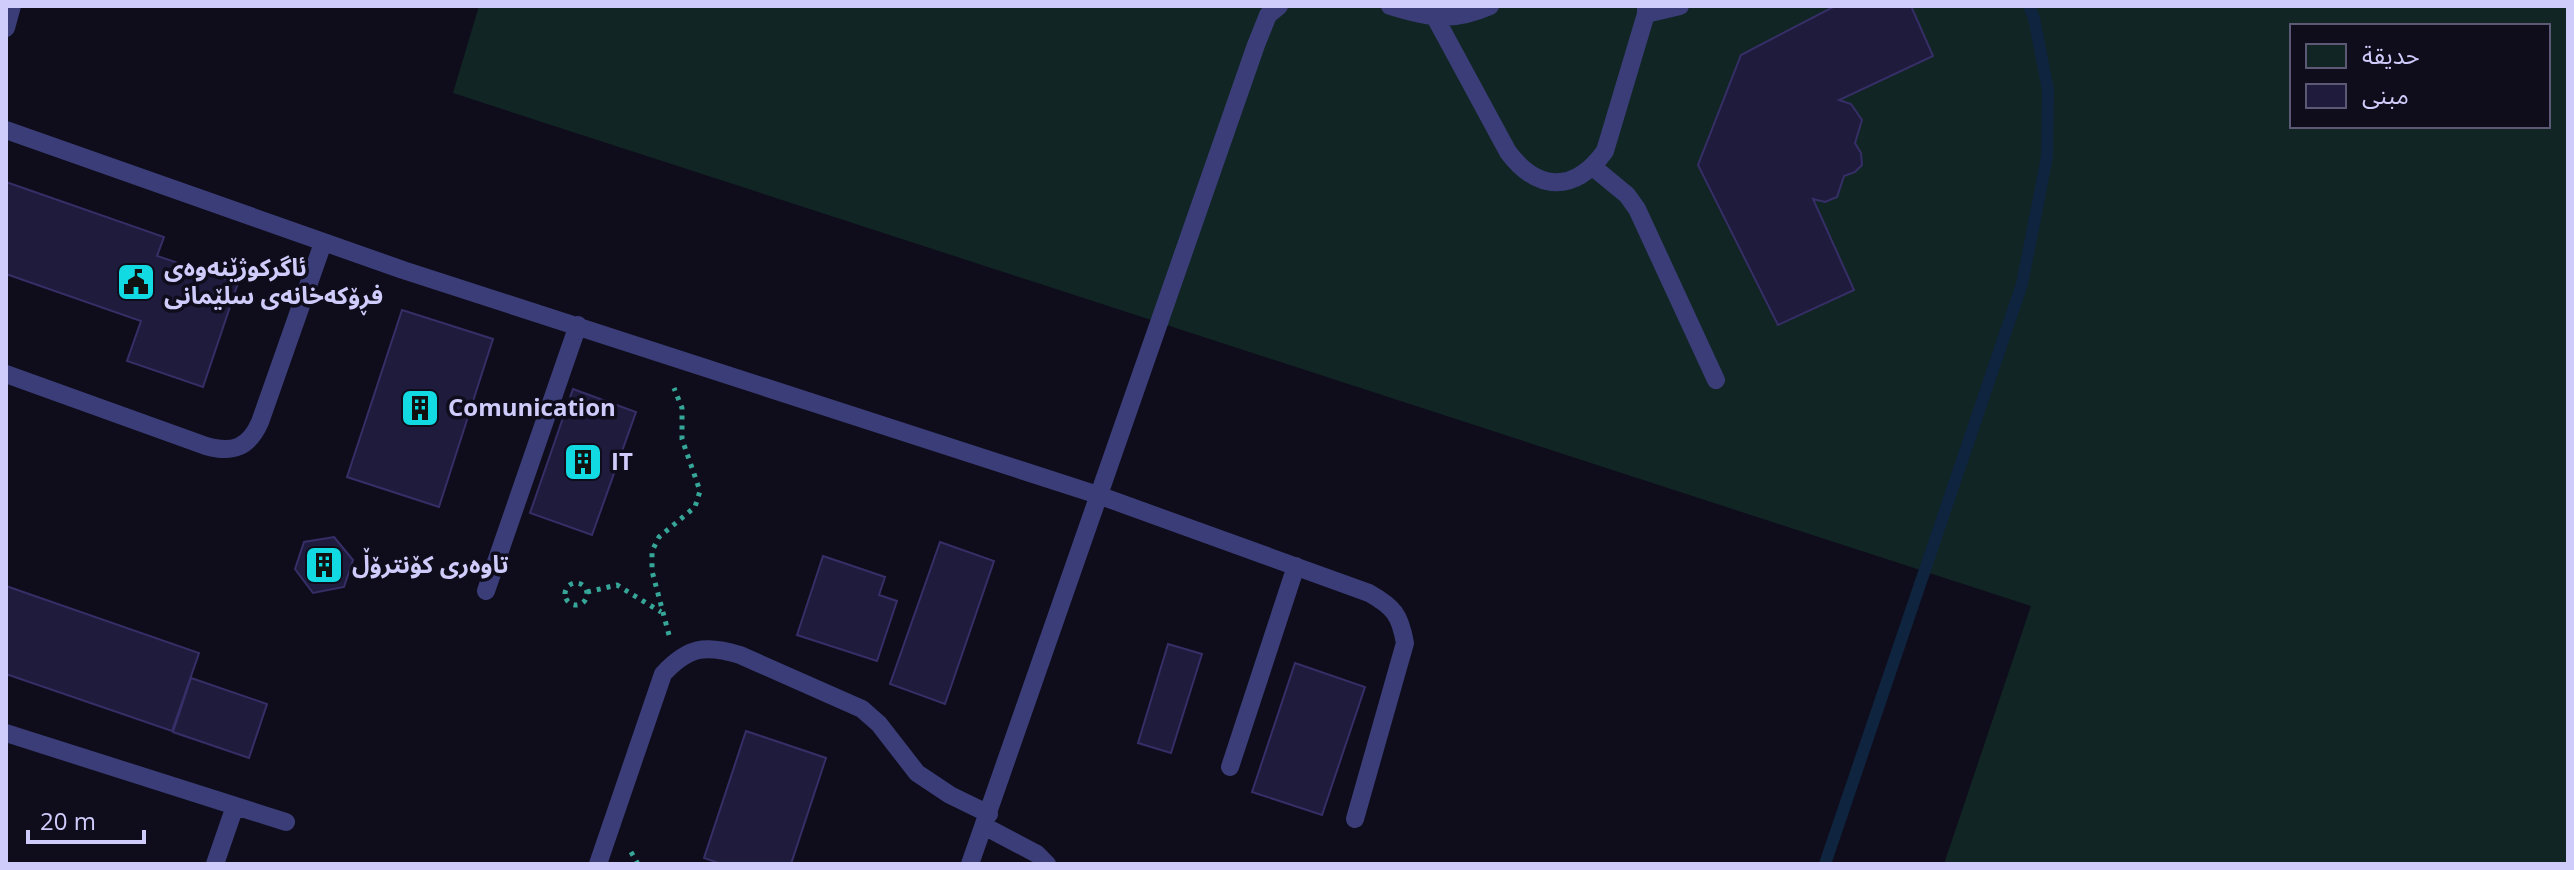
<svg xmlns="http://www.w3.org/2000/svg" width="2574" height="870" viewBox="0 0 2574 870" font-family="'Open Sans','Noto Sans Arabic',sans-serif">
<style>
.green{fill:#112624;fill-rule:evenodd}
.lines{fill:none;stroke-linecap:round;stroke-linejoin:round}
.stream{stroke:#0f243e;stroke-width:12}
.building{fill:#1f1b3c;stroke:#362e66;stroke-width:2}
.path{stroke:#36a698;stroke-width:5;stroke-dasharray:4 6;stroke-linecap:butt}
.lane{stroke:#3b3d78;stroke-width:18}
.labels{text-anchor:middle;stroke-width:7;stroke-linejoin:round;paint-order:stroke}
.poi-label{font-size:24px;font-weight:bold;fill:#cfccfb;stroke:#0f0d1c;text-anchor:start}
</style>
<rect width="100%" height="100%" fill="#0f0d1c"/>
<path class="green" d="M479,6H2568V864H1944L2031,606L453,93ZM2292,26H2548V126H2292Z"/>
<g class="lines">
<path class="stream" d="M1825,864L2022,284L2047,157L2048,90L2034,18L2029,6"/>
</g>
<path class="building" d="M1835,6H1911L1933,56L1839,100L1851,104L1862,120L1855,143L1861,153L1862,165L1855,172L1844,176L1837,197L1825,202L1813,199L1854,290L1778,325L1698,165L1741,55Z
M6,182L164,237L157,256L238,283L203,387L127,361L141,321L6,274Z
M402,310L493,339L439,507L347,477Z
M573,389L636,412L592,535L530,513Z
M334,537L353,560L344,587L313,593L295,569L304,542Z
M940,542L994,561L945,704L890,684Z
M823,556L885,577L879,595L897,601L877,661L797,635Z
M6,586L199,653L172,731L6,674Z
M1168,644L1202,654L1171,753L1138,743Z
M1295,663L1365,687L1322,815L1252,792Z
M191,678L267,704L249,758L173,732Z
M746,731L826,758L791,864H721L704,858Z"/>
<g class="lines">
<path class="path" d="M565 594a11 11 0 1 1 22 0a11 11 0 1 1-22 0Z
M587,592L617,585L661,612
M669,635L652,571V551L659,537L695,507L700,491L682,439V408L674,388
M631,852L638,864"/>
<path class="lane" d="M1390,6C1429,18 1451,23 1490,6
M1646,14L1680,6
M1436,19L1508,152C1538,192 1575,193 1605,151L1646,14V6
M6,28L12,6
M6,130L403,270L1098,495L1369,593C1394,607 1400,615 1405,643L1355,819
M1593,167L1627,195L1637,209L1716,380
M6,374L206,446C233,454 249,447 260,422L323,243
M486,591L578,325
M6,733L286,822
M1230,767L1296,566
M984,826L1037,854L1047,864
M215,864L235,806
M598,864L663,674C688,647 705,644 740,655L862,709L879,724L917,773L950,795L989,814
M970,864L1256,45L1268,15L1279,6"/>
</g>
<defs>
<g id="civic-square" transform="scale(2)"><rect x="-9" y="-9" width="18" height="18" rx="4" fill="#11dae2" stroke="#0f0d1c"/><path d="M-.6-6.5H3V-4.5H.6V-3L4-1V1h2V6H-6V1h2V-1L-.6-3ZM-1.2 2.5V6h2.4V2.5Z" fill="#111"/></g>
<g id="building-square" transform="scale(2)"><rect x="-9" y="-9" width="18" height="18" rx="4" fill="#11dae2" stroke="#0f0d1c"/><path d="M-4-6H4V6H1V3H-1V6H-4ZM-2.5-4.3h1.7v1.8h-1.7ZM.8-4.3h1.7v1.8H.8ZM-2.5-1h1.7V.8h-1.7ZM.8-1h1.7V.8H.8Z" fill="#111"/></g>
</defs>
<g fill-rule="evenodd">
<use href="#civic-square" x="136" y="282"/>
<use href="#building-square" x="420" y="408"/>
<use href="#building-square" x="583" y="462"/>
<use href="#building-square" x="324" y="565"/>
</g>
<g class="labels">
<g class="poi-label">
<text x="164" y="276">ئاگرکوژێنەوەی<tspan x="164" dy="28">فڕۆکەخانەی سلێمانی</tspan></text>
<text x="448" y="416">Comunication</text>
<text x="611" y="470">IT</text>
<text x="352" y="573">تاوەری کۆنترۆڵ</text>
</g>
</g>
<rect width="2574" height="870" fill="none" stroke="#cfccfb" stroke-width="16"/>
<rect x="2290" y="24" width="260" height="104" fill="#0f0d1c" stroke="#5c5975" stroke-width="2"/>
<rect x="2306" y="44" width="40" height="24" fill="#112624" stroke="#5c5975" stroke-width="2"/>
<text x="2362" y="64" font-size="24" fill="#cfccfb">حديقة</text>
<rect x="2306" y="84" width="40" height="24" fill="#1f1b3c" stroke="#5c5975" stroke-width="2"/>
<text x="2362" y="104" font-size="24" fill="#cfccfb">مبنى</text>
<path d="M28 830v12h116v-12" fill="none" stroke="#cfccfb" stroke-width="4"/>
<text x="40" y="830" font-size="24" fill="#cfccfb" stroke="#0f0d1c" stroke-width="6" paint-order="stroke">20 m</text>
</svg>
